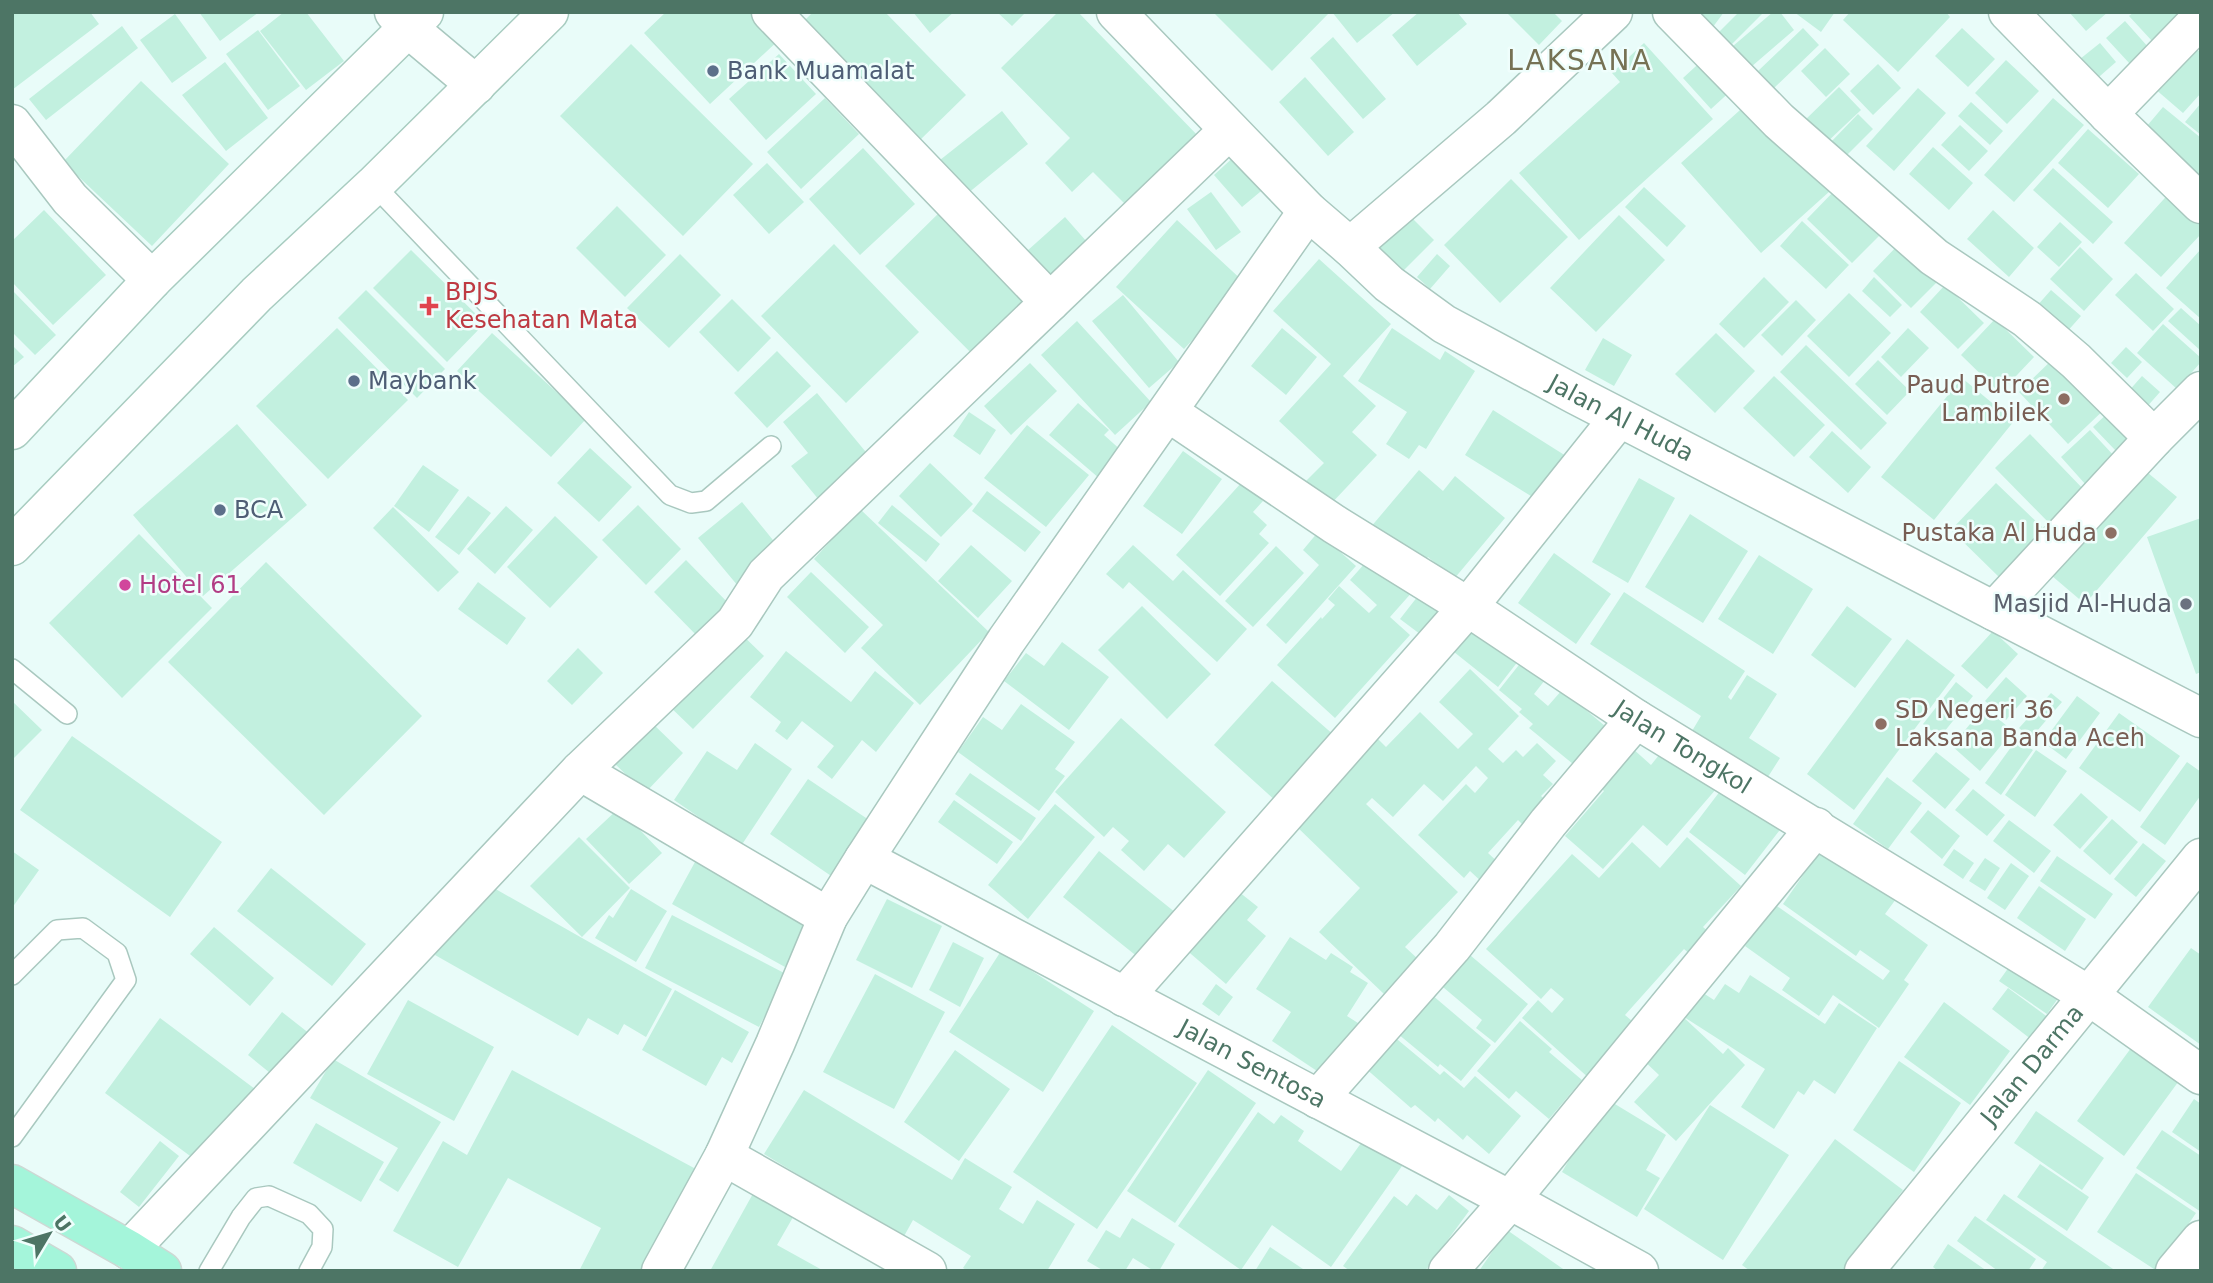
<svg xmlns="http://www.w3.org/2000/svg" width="2213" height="1283" viewBox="0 0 2213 1283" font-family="'DejaVu Sans',sans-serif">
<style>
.building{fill:#c2f0df}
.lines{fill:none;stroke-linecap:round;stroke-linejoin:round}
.service-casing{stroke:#a9c8bf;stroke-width:22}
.minor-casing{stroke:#a9c8bf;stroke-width:41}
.secondary-casing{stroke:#a8ccc0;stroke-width:41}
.trunk-casing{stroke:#cdd8d4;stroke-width:41}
.service{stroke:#fff;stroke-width:19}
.minor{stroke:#fff;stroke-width:38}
.secondary{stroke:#fff;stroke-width:38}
.trunk{stroke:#a4f5da;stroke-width:38}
.service-dot{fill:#5c6f8a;stroke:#effefc;stroke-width:2.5}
.health-dot{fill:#e0444e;stroke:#effefc;stroke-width:2.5}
.education-dot{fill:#8d6e63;stroke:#effefc;stroke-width:2.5}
.hotel-dot{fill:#d1479c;stroke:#effefc;stroke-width:2.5}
.worship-dot{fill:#6b7280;stroke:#effefc;stroke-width:2.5}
.labels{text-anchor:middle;stroke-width:5;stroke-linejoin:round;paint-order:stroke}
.service-label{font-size:24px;fill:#4e5e75;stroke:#effefc;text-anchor:start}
.health-label{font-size:24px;fill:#be3a42;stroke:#effefc;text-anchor:start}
.education-label{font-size:24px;fill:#785e54;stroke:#effefc;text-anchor:end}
.street-label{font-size:24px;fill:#4d7565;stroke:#effefc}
.hotel-label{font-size:24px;fill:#b23c85;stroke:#effefc;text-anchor:start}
.worship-label{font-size:24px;fill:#5b616d;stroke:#effefc;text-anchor:end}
.quarter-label{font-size:28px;letter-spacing:2px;fill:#767254;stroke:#effefc}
</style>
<rect width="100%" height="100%" fill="#e9fcf9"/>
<path class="building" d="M12,12H90L99,24L12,90Z
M199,12H259L220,41Z
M284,12H306L344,61L306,90L260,31Z
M666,12H757L781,38L710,104L644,33Z
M813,12H885L966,95L918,142L802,23Z
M913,12H954L930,33Z
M997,12H1026L1012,26Z
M1058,12H1078L1201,139L1129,208L1093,172L1072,192L1045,163L1070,138L1001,68Z
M1213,12H1330L1272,71Z
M1332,12H1395L1357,43Z
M1419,12H1457L1467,24L1417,66L1392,35Z
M1506,12H1553L1562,21L1539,45Z
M1684,12H1724L1710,31Z
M1739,12H1764L1732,44L1719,32Z
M1773,12H1780L1794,30L1751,67L1733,46Z
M1794,12H1835L1821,32Z
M1850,12H1946L1950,17L1898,72L1843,20Z
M2069,12H2108L2086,31Z
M2134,12H2185L2152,41L2129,16Z
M175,14L207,58L172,83L140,40Z
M2125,21L2149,48L2130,64L2106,38Z
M122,26L138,48L46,120L29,99Z
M1803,28L1819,45L1774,88L1758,71Z
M1962,28L1995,59L1968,87L1935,56Z
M258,30L300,86L268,110L226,54Z
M1333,37L1386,99L1363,119L1310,58Z
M1644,43L1713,119L1579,240L1519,173L1620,82L1612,73Z
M2100,43L2116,62L2092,83L2075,63Z
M631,44L753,164L683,236L560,116Z
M2192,45L2201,53V93L2183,113L2154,88Z
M1825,48L1850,74L1826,97L1801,71Z
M779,54L816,94L766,140L729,99Z
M1707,56L1734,88L1711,109L1683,78Z
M2006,60L2039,91L2007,124L1975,93Z
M225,62L268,118L226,151L182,95Z
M1878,64L1901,88L1873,115L1850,91Z
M1305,77L1354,132L1328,156L1279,102Z
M141,81L229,164L152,246L63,162Z
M1839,87L1861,110L1825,144L1804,121Z
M1918,88L1946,113L1894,171L1866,146Z
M825,98L859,134L801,189L767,152Z
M2053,98L2084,125L2014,202L1984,175Z
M1749,102L1830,191L1761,253L1681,163Z
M1971,102L2003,131L1990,145L1958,116Z
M2201,103V135L2185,122Z
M2163,107L2201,138V182L2141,133Z
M1002,111L1028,144L967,194L940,160Z
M1858,114L1873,129L1844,158L1829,144Z
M1960,125L1988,151L1969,171L1941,145Z
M2088,129L2139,174L2108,208L2058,163Z
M1933,147L1973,183L1949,210L1909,174Z
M863,148L915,204L860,255L809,199Z
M1237,154L1266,187L1242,207L1214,175Z
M767,163L804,202L769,234L733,195Z
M2053,168L2113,222L2093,244L2033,190Z
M1511,179L1568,237L1500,303L1444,245Z
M1644,187L1686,226L1667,247L1625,207Z
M1837,188L1883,232L1852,263L1807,219Z
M2173,189L2201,214V234L2161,277L2124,243Z
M1211,192L1241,232L1216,250L1187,209Z
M617,206L666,255L625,297L576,248Z
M945,207L1039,302L979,361L885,266Z
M44,210L106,275L53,325L12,282V241Z
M1993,210L2034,248L2009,277L1967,239Z
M1619,215L1665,260L1596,332L1550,288Z
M1410,216L1434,240L1401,273L1377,249Z
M1065,217L1087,242L1050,276L1027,251Z
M1177,220L1245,283L1184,349L1116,287Z
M1802,221L1849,265L1826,289L1780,246Z
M2060,222L2082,242L2059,267L2037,247Z
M1900,243L1939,280L1911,308L1873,271Z
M834,244L919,332L846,403L761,316Z
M2080,247L2113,279L2084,311L2050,279Z
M2201,249V319L2166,288Z
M411,250L485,323L447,362L373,288Z
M680,254L721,295L669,348L627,308Z
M1437,254L1450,266L1430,289L1417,277Z
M1319,259L1391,324L1343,376L1376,406L1352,432L1377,455L1329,506L1304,483L1324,463L1279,421L1331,364L1273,311Z
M2136,273L2174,309L2153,331L2115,295Z
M1764,277L1789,302L1744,348L1719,324Z
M1874,277L1902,305L1890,317L1862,291Z
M1945,285L1984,323L1958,349L1920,312Z
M12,290L56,335L35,355L12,332Z
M366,290L445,369L417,398L338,318Z
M2051,290L2081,316L2065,334L2036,307Z
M1849,293L1891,333L1849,377L1807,336Z
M1123,295L1179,362L1149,388L1092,321Z
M732,299L771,338L738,372L699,332Z
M1796,300L1816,320L1782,356L1761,335Z
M2181,308L2201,326V351L2168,321Z
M1995,319L2034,357L2000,393L1961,355Z
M1077,321L1151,402L1115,435L1041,355Z
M2163,324L2201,358V362L2177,389L2137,353Z
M337,328L408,400L328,479L256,406Z
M1282,328L1317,357L1286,395L1251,366Z
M1392,328L1440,360L1445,351L1475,371L1426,449L1419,445L1409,459L1386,444L1407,412L1358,381Z
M1908,328L1929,348L1901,377L1881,357Z
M492,333L586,419L551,457L457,371Z
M1716,333L1755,371L1715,413L1675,374Z
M1603,338L1632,355L1614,386L1585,370Z
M12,345L24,357L12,367Z
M1806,345L1887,423L1861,450L1780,372Z
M2126,347L2142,362L2127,378L2111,363Z
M777,351L811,386L767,428L734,393Z
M2059,353L2109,405L2068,444L2019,392Z
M1878,360L1910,391L1887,415L1855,384Z
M1030,363L1057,391L1011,435L984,406Z
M1774,376L1825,425L1794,457L1743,408Z
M2142,376L2160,392L2145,409L2127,393Z
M1962,378L2014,421L1934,520L1881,477Z
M817,393L870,457L819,500L791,466L808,453L783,422Z
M1078,403L1109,430L1104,435L1123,452L1100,479L1049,435Z
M2112,409L2135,433L2116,451L2093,427Z
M1493,410L1566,456L1539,501L1465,455Z
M969,412L996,430L980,455L953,436Z
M237,424L307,505L203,596L133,515Z
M1027,425L1089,475L1046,527L984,478Z
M2090,430L2116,458L2086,485L2061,457Z
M1832,431L1871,467L1848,493L1809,457Z
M2030,434L2087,493L2053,527L1995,468Z
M590,448L632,487L599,522L557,483Z
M1183,451L1222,479L1182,534L1143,506Z
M930,463L973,504L941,537L899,496Z
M2136,463L2177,497L2085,604L2045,570Z
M423,465L459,490L429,532L394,506Z
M1419,470L1443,491L1455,476L1505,518L1454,579L1428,557L1423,563L1370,528Z
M1639,478L1675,498L1628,583L1592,562Z
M1242,482L1263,501L1253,512L1267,525L1259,534L1269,543L1220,596L1176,555Z
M1996,483L2045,530L2000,578L1951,530Z
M987,491L1041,532L1025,552L972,511Z
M468,496L491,513L459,555L435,537Z
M742,502L781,550L738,586L698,538Z
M638,505L681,549L646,585L602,540Z
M892,505L940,544L926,562L878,523Z
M506,506L533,530L495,574L467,549Z
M393,507L459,572L438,592L373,528Z
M860,509L989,632L920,705L861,648L883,625L814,559Z
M1690,514L1748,551L1703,623L1645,587Z
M555,516L598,557L550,608L507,567Z
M2201,518V672L2196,674L2147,537Z
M1318,532L1356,566L1286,644L1266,625L1319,565L1303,550Z
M139,534L212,608L122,698L49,623Z
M971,545L1012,581L978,618L938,581Z
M1133,545L1173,581L1183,570L1247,629L1217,662L1129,582L1123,589L1106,574Z
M1276,546L1304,573L1253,627L1225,601Z
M1374,553L1414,590L1390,617L1410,635L1335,718L1277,665L1321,617L1322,619L1335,605L1328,599L1339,586L1369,613L1377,605L1350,580Z
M1554,553L1611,594L1576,644L1518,603Z
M1759,555L1813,589L1773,654L1718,619Z
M686,560L733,608L701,640L654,592Z
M266,562L422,716L324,815L168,662Z
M811,572L869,627L845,653L787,597Z
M478,582L526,618L507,645L458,609Z
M1425,587L1449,606L1424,637L1400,619Z
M1624,592L1745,671L1728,697L1731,700L1747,675L1777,694L1749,738L1780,758L1766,780L1692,731L1701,716L1590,644Z
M1142,606L1211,674L1167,719L1098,650Z
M1847,606L1892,639L1855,688L1811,655Z
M1471,622L1519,660L1498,687L1449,648Z
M736,629L764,656L693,729L665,702Z
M1993,631L2018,654L1987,689L1961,666Z
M1907,639L1955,675L1854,810L1807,774Z
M1062,642L1109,677L1069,730L1004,681L1026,653L1044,666Z
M578,648L603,673L572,705L547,681Z
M786,651L851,702L875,671L914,703L876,752L862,740L832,779L817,767L834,746L802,721L787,740L775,731L781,722L750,697Z
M1526,656L1549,675L1534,694L1548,706L1562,690L1605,726L1573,764L1529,728L1533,724L1519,712L1522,709L1499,690Z
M1470,669L1519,716L1488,749L1503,763L1516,750L1523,757L1537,743L1556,761L1543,775L1553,784L1541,796L1551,805L1527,829L1518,820L1488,853L1501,865L1484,884L1470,871L1464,878L1418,835L1466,784L1475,793L1488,778L1476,766L1443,801L1424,784L1393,817L1372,798L1366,804L1458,892L1405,947L1418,959L1384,994L1319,932L1360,888L1295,825L1377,738L1386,747L1420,712L1458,749L1473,734L1439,702Z
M2006,677L2027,696L2006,720L1985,701Z
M1272,681L1335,736L1277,802L1214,745Z
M1956,682L1973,696L1940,737L1923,724Z
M2051,693L2062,702L2031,738L2019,728Z
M2077,696L2100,713L2066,759L2043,742Z
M12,701L42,730L12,760Z
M1021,704L1075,742L1055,769L1065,776L1039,811L958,752L983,717L1002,730Z
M1984,707L2013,731L1980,771L1952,746Z
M2119,713L2180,756L2140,812L2079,768Z
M1121,718L1226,812L1184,858L1168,844L1144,871L1121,850L1129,841L1113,827L1104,837L1055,792Z
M651,722L683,753L645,793L613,762Z
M72,736L222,842L170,917L20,810Z
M2017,739L2033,750L2001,795L1985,783Z
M755,743L792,769L741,846L674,800L707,751L737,770Z
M1632,748L1651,765L1663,750L1697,779L1707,767L1723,781L1667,846L1643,825L1603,869L1565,836L1604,791L1599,786Z
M2036,750L2067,771L2035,817L2005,795Z
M1936,752L1970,779L1945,809L1912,781Z
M2187,762L2201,772V795L2165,845L2140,827Z
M970,773L1036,818L1021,841L955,794Z
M1887,777L1922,803L1888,849L1853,824Z
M1730,778L1789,818L1745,875L1689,832Z
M808,779L875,824L837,880L770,834Z
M1973,789L2005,815L1987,836L1955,810Z
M2081,793L2108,817L2080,849L2053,825Z
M954,800L1013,842L997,864L938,822Z
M1055,804L1095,837L1028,919L988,885Z
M619,808L662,853L629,884L586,839Z
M1928,810L1960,836L1942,859L1910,832Z
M2112,819L2138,842L2110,875L2083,851Z
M2009,820L2051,851L2034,873L1993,841Z
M579,837L630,888L582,937L530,886Z
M1687,837L1741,886L1703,927L1712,935L1693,957L1684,949L1625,1015L1639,1027L1591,1080L1522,1018L1538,1000L1552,1013L1564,999L1551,988L1541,999L1486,949L1572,854L1599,878L1632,842L1660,868Z
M2143,843L2166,861L2136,897L2114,879Z
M1822,848L1896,899L1885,914L1928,945L1904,980L1909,984L1879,1028L1833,995L1819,1016L1782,990L1790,978L1745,946L1774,904L1883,980L1890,971L1860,950L1856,956L1783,904Z
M1954,849L1974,863L1963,879L1943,865Z
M12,851L39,870L12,908Z
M701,851L814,915L785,967L672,904Z
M1099,851L1181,917L1144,962L1063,897Z
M2057,856L2113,894L2095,919L2040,881Z
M1985,858L2000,868L1985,891L1969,881Z
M2011,863L2029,876L2005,910L1987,898Z
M271,868L366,944L332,986L237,911Z
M478,879L672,989L646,1037L624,1024L618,1035L588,1018L578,1036L435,955Z
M2039,886L2086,919L2065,951L2017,918Z
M1234,888L1258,907L1247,920L1266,936L1226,984L1184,948Z
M631,889L667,911L636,962L595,938L609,915L613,918Z
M887,899L942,926L912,988L856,960Z
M672,915L786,974L759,1027L645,968Z
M214,927L274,978L250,1006L190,954Z
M1290,937L1326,960L1331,953L1353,967L1350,972L1368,983L1347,1016L1358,1023L1323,1075L1272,1041L1291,1012L1256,989Z
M953,942L984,958L960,1007L929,990Z
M2191,948L2201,955V1045L2148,1007Z
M1464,950L1528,1004L1495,1043L1476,1028L1482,1020L1437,982Z
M1001,951L1094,1011L1043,1092L949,1032Z
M2019,953L2066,987L2047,1014L1999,981Z
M875,974L945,1012L894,1109L823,1072Z
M1750,975L1825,1024L1839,1003L1877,1028L1835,1094L1814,1080L1804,1095L1798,1091L1774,1129L1741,1107L1765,1069L1684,1017L1700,991L1714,1000L1725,984L1739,993Z
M1216,984L1233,997L1219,1016L1202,1004Z
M2008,988L2049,1018L2032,1040L1992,1009Z
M1425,989L1491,1045L1461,1081L1440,1064L1438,1067L1392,1029Z
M675,990L749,1032L732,1063L722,1057L706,1086L642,1050Z
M408,1000L494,1047L454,1121L367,1074Z
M1944,1002L2010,1051L1970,1105L1904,1057Z
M282,1012L310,1034L275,1077L248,1055Z
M1681,1015L1723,1054L1728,1048L1745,1065L1676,1141L1634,1102L1659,1075L1641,1058Z
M160,1018L259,1092L205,1167L105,1093Z
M1520,1021L1552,1049L1549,1052L1582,1080L1549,1119L1516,1091L1509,1099L1477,1071Z
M1112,1025L1197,1083L1097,1229L1013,1172Z
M1392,1035L1440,1075L1444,1071L1464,1088L1475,1076L1521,1116L1489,1154L1467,1135L1463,1140L1438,1118L1435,1122L1415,1105L1411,1108L1364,1067Z
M2137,1040L2184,1074L2124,1156L2077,1121Z
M955,1050L1010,1089L959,1161L904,1122Z
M333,1059L441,1122L398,1192L379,1180L398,1148L310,1098Z
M1899,1061L1961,1103L1914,1172L1853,1130Z
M512,1070L707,1175L657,1271H579L601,1228L508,1178L458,1267L393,1231L443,1141L467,1155Z
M1208,1070L1256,1103L1175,1223L1127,1191Z
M804,1090L952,1180L965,1158L1012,1187L999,1209L1023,1224L1037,1200L1075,1224L1047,1271H968L963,1268L971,1256L913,1220L903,1238L764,1154Z
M1605,1098L1666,1135L1646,1170L1660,1178L1637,1217L1562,1172Z
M2194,1099L2201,1104V1152L2172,1132Z
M1710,1105L1789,1155L1723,1260L1644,1209Z
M2036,1111L2104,1158L2082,1190L2014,1143Z
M1258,1112L1274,1124L1281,1115L1304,1131L1298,1141L1341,1171L1364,1139L1402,1166L1331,1267L1272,1225L1241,1270L1178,1226Z
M316,1123L384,1162L361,1202L293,1163Z
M2162,1130L2201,1156V1212L2136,1168Z
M1835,1139L1903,1190L1842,1271H1750L1742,1265Z
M160,1141L179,1156L139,1207L120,1192Z
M2040,1164L2089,1197L2067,1231L2017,1197Z
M2136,1173L2196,1213L2157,1271L2097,1232Z
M755,1190L796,1212L777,1245L824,1271H710Z
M1416,1194L1437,1210L1449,1195L1469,1211L1425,1271H1350L1343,1266L1394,1196L1407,1206Z
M2004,1194L2065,1236L2116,1271H2041L2047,1262L1986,1220Z
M1975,1216L2036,1259L2028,1271H1998L1957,1241Z
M1132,1218L1175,1244L1159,1271H1154L1133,1258L1125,1271H1104L1087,1261L1106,1230L1120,1238Z
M1507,1230L1566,1271H1479Z
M1948,1244L1987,1271H1938L1933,1267Z
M1270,1247L1306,1271H1255Z"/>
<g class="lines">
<g class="service-casing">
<path id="service" d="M374,185L670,495L691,503L706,501L771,446
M12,669L67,714
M12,975L57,930L83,928L117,953L126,980L12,1137
M209,1271L241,1217L256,1198L269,1196L309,1214L323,1229L322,1247L309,1271"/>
</g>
<g class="minor-casing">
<g id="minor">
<path d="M394,12L408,28L476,85"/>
<path d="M771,12L1050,302"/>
<path id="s1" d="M1116,12L1308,211L1350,247L1389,284L1444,324L1576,395L2201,718"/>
<path d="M1672,12L1779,121L1934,257L2027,319L2076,361L2154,438"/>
<path d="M2008,12L2108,114L2201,204"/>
<path d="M2108,114L2201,18"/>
<path d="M12,124L70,199L152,280"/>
<path d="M1350,247L1501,118L1613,12"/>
<path id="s2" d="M1168,412L1334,524L1468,607L1636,719L2088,995L2201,1075"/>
<path d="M1994,611L2154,438L2201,391"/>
<path d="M580,771L828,917"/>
<path id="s3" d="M864,859L1510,1200L1639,1271"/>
<path d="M1124,997L1468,607L1619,418"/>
<path d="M1318,1099L1452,947L1548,823L1636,719"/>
<path d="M724,1156L927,1271"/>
<path d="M129,1250L580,771L735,623L766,575L1228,131"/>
<path d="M661,1271L724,1156L775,1044L828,917L864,859L1006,641L1308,211"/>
<path d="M1448,1271L1510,1200L1816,827"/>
<path id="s4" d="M1864,1271L2201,858"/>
<path d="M2175,1271L2201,1240"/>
</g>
</g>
<g class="secondary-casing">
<path id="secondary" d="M12,430L152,280L424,12
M12,546L257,294L374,185L549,12"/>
</g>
<g class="trunk-casing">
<path id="trunk" d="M12,1184L129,1250L162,1271
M12,1245L57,1271"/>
</g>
<use href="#service" class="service"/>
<use href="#minor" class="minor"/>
<use href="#secondary" class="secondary"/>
<use href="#trunk" class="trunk"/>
</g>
<g class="service-dot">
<circle cx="713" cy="71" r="7"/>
<circle cx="354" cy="381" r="7"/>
<circle cx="220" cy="510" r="7"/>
</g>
<path class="health-dot" d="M425.5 295.5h7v7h7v7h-7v7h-7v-7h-7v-7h7z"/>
<g class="education-dot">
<circle cx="2064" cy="399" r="7"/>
<circle cx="2111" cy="533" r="7"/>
<circle cx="1881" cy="724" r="7"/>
</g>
<circle class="hotel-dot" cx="125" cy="585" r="7"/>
<circle class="worship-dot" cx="2186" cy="604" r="7"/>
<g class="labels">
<g class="service-label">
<text x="727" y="79">Bank Muamalat</text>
<text x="368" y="389">Maybank</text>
<text x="234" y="518">BCA</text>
</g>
<g class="health-label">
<text x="445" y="300">BPJS<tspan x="445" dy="28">Kesehatan Mata</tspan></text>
</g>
<g class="education-label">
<text x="2050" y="393">Paud Putroe<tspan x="2050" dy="28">Lambilek</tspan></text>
<text x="2097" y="541">Pustaka Al Huda</text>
<text x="1895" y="718" text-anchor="start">SD Negeri 36<tspan x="1895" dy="28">Laksana Banda Aceh</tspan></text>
</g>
<g class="street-label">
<text dy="8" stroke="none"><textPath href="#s1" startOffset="654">Jalan Al Huda</textPath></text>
<text dy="8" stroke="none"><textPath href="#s2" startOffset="614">Jalan Tongkol</textPath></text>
<text dy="8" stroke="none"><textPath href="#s3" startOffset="439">Jalan Sentosa</textPath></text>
<text dy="8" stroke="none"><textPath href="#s4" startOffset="266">Jalan Darma</textPath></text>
</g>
<g class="hotel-label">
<text x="139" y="593">Hotel 61</text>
</g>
<g class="worship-label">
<text x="2172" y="612">Masjid Al-Huda</text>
</g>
<g class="quarter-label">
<text x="1580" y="70">LAKSANA</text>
</g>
</g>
<rect width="2213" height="1283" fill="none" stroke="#4d7565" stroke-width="28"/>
<g transform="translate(49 1234) rotate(52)" stroke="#effefc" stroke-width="5" paint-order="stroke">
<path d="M0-5L12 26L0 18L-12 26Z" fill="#4d7565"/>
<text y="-10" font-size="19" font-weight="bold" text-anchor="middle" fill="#4d7565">U</text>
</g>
</svg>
